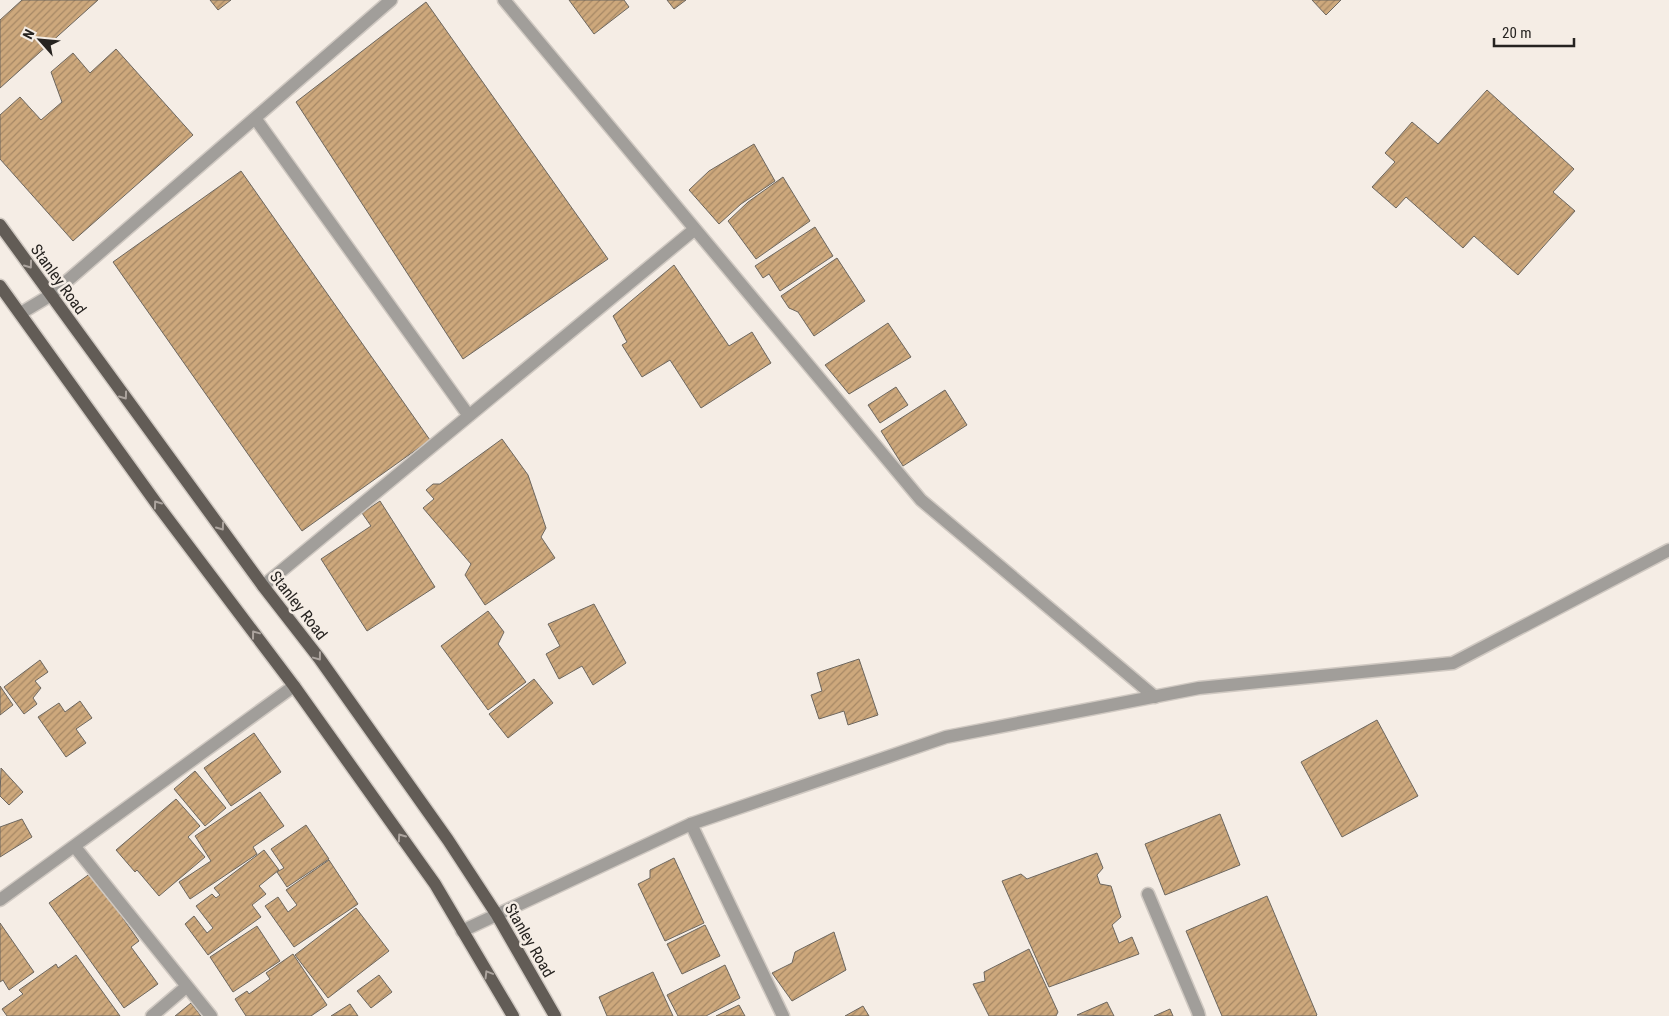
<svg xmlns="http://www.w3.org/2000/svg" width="1669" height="1016" viewBox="0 0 1669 1016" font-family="'Roboto Condensed',sans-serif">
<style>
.building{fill:url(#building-hatch);stroke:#6d675f}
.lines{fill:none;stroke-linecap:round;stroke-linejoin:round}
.minor-casing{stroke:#d0c9c2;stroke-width:15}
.tertiary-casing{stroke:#d0c9c2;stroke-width:15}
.primary-casing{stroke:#d0c9c2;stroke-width:15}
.minor{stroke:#a19e9a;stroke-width:12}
.tertiary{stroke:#a19e9a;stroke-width:12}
.primary{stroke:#625c56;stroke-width:12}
.oneway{stroke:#aca49e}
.labels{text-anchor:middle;stroke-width:5;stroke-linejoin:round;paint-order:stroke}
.street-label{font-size:16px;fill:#262320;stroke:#f5ede5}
</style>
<defs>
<pattern id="building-hatch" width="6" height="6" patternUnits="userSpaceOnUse" patternTransform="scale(1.25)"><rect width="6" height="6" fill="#cda87c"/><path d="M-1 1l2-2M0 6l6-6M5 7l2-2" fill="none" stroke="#a68865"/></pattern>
</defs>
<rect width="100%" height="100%" fill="#f5ede5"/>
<path class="building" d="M22,0H98L0,88V20Z
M210,0H231L218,10Z
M569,0H624L629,7L594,34Z
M667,0H686L674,9Z
M1312,0H1341L1326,15Z
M426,2L608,259L463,359L296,102Z
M116,49L193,135L73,241L0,159V115L20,97L41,120L62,102L51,72L73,53L90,73Z
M1487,90L1574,169L1553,192L1575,211L1518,275L1474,236L1463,248L1406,197L1396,208L1372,187L1395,162L1385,153L1412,122L1438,144Z
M754,144L775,181L741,204L719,224L689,190L709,171Z
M241,171L430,440L302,531L113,262Z
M783,177L810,221L756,259L728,221L748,202Z
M815,227L833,256L780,291L769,274L763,278L755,266Z
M837,258L865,301L814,336L798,312L789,308L781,296Z
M674,265L729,346L752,332L771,363L701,408L670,360L642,377L622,345L627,342L613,316Z
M888,323L911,357L849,394L825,365Z
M896,387L908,405L880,423L868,405Z
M945,390L967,425L903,466L881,431Z
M502,439L528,475L546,528L541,537L555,558L485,605L465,575L471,564L423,508L434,499L426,490L433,484H440Z
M380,501L435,587L367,631L321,559L371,526L362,513Z
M594,604L626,663L593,685L582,666L559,679L546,654L560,646L548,624Z
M488,611L504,632L498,644L526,682L488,710L441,646Z
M859,659L878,715L848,725L844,711L819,719L811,695L822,691L817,673Z
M40,660L48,672L35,681L41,688L33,698L37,704L24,714L4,687Z
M534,679L553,703L508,738L489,714Z
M0,686L13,705L0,715Z
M80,701L92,718L76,729L86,743L66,757L38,717L59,703L65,712Z
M1377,720L1418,796L1342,837L1301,762Z
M254,733L281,772L231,806L204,768Z
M1,768L23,792L9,805L0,796Z
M195,771L226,808L205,826L174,789Z
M260,792L284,826L253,847L257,854L190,899L179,882L211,861L195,836Z
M176,799L200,826L188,837L205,857L159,896L137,870L135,872L116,850Z
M1220,814L1240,865L1165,895L1145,844Z
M22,819L32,837L0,857V827Z
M306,825L329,859L287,887L277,872L284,868L271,849Z
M264,850L279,870L259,886L266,894L252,905L261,917L208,955L185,924L194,916L207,933L213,928L196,906L212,894L216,898L220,895L214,888Z
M1097,853L1103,868L1097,875L1100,884L1111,886L1121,917L1112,925L1119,943L1132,937L1139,954L1049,987L1002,881L1021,874L1027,879Z
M674,858L704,923L665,941L638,884L650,878V870Z
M329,860L358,904L294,947L265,906L278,897L288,912L297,905L286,890Z
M91,873L139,941L131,947L158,984L124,1008L49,903Z
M1267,896L1317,1015L1316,1016H1222L1186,931Z
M356,908L389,951L328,998L295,955Z
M0,923L34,972L9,990L3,980L0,982Z
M705,925L720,956L682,974L667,944Z
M257,926L280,961L233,992L210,957Z
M834,932L846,970L792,1001L772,973L792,963L795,952Z
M1029,949L1058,1012L1056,1016H989L973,984L985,981L984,972Z
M293,954L327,1005L311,1016H246L235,999L247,991L249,994L270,979L266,973Z
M76,955L120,1016H7L2,1009L23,994L19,990L56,964L58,968Z
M725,965L740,998L706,1016H678L667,995Z
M653,972L673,1016H607L599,997Z
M379,975L392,992L371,1008L357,991Z
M1107,1002L1114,1016L1077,1015Z
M191,1003L201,1016H175Z
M350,1004L358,1016H331Z
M739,1005L745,1016H716Z
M863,1006L869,1016H845Z
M1170,1009L1173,1016H1154Z"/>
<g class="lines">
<g class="minor-casing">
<path id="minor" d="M504,0L921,500L1155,697
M255,118L469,416
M21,313L51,295L391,0
M263,586L695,229
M691,824L783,1016
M75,847L211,1016
M1148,894L1198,1012L1199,1016
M0,900L294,686
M152,1016L186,987"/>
</g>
<g class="tertiary-casing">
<path id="tertiary" d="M462,931L691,824L946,737L1199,688L1453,663L1669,550"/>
</g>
<g class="primary-casing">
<path id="primary" d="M0,225L263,586L319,658L448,840L497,915L555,1016
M0,286L159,507L294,686L435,884L513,1016"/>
</g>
<use href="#minor" class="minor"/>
<use href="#tertiary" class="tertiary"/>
<use href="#primary" class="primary"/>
</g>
<defs><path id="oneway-chevron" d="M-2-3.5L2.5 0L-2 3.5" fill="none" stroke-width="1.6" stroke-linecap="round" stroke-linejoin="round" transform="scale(1.25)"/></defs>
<g class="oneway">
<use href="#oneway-chevron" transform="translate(29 265) rotate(54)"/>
<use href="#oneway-chevron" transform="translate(124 396) rotate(54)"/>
<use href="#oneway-chevron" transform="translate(157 504) rotate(-126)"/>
<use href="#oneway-chevron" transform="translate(221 527) rotate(54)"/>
<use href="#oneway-chevron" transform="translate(255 634) rotate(-127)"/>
<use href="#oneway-chevron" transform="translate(318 657) rotate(53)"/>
<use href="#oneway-chevron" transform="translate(401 837) rotate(-125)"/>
<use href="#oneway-chevron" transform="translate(488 974) rotate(-121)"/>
</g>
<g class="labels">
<g class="street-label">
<text transform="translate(59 279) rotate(54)" y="6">Stanley Road</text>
<text transform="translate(299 605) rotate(52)" y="6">Stanley Road</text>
<text transform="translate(530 940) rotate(60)" y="6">Stanley Road</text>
</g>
</g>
<g transform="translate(40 40) rotate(297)" stroke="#f5ede5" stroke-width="4" paint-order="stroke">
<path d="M0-4L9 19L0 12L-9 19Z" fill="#262320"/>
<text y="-8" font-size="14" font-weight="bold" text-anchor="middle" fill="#262320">N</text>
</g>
<path d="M1494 38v8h80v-8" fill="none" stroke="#262320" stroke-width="2.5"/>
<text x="1502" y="38" font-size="15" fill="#262320" stroke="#f5ede5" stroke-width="4" paint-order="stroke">20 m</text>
</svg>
